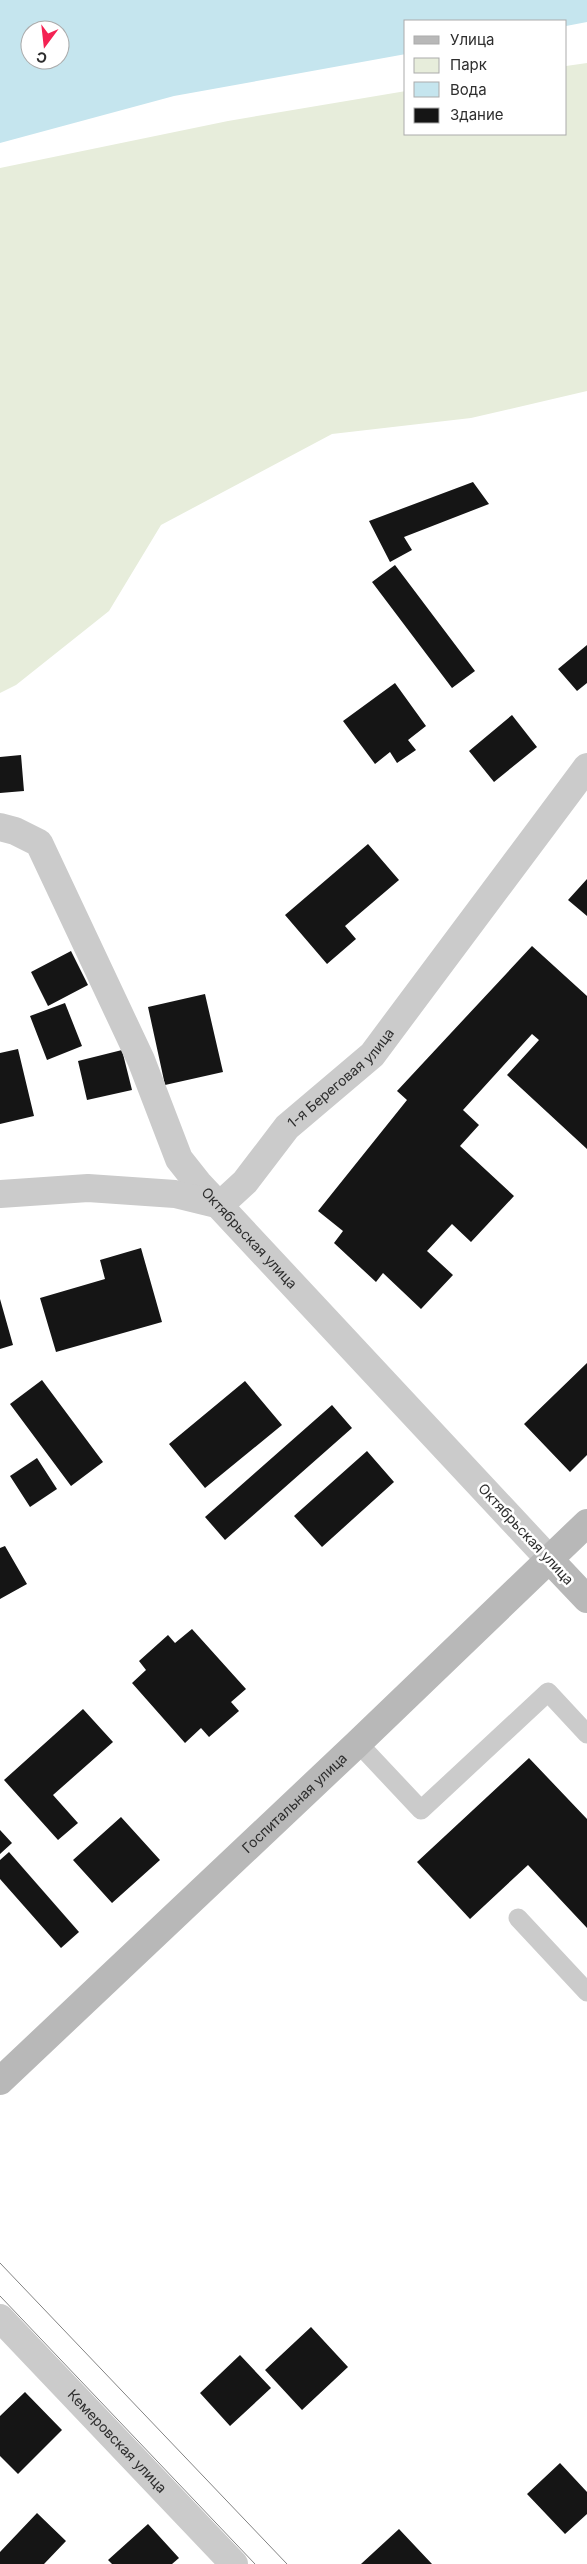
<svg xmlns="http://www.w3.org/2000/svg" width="587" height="2564" viewBox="0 0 587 2564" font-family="Inter,sans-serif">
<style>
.green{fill:#e7eddb}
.water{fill:#c5e5ee;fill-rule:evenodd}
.building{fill:#151515}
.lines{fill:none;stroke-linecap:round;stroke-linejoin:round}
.service{stroke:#cbcbcb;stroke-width:19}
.minor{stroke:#cbcbcb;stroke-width:28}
.secondary{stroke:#b8b8b8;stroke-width:28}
.tram{stroke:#838383;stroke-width:1}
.labels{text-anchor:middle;stroke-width:5;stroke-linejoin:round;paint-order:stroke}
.street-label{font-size:14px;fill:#2e2e2e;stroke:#fff}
</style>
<rect width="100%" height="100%" fill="#fff"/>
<path class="green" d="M587,63V391L471,418L332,434L161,525L109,611L16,685L0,693V168L228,121L406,91V134H566V66Z"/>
<path class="water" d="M0,0H587V22L566,26V21H406V54L174,96L0,143ZM30,30H60V60H30Z"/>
<path class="building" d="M473,482L489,504L404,537L412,550L390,562L369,521Z
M395,565L475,671L452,688L372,582Z
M587,645V683L577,691L558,669Z
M395,683L426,726L408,740L416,750L397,763L390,752L375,764L343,721Z
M512,715L537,747L494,782L469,751Z
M21,755L24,791L0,793V757Z
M368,844L399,880L345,926L356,939L327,964L285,915Z
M587,879V916L568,900Z
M532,946L587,996V1149L507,1075L539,1040L532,1034L463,1110L479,1125L460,1146L514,1196L471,1242L452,1224L427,1251L453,1275L421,1309L383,1273L376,1282L334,1243L343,1231L318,1211L407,1100L397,1091Z
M71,951L88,985L48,1006L31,972Z
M205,994L223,1072L165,1085L148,1007Z
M65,1003L82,1046L47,1060L30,1016Z
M18,1049L34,1116L0,1124V1053Z
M122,1050L132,1090L87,1100L78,1061Z
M141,1248L162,1322L56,1352L40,1298L105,1279L100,1260Z
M0,1299L13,1345L0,1349Z
M587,1363V1455L570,1472L524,1424Z
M42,1380L103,1462L71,1486L10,1404Z
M245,1381L282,1425L205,1488L169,1444Z
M332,1405L352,1428L225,1540L205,1517Z
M367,1451L394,1482L322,1547L294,1516Z
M37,1458L57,1489L30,1507L10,1476Z
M5,1546L27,1584L0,1599V1548Z
M192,1629L246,1689L231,1702L239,1711L209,1737L201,1728L185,1743L132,1683L146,1670L139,1661L168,1635L175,1643Z
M83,1709L113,1742L53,1795L78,1823L58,1840L4,1780Z
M529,1758L587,1819V1928L528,1865L470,1919L417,1862Z
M121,1817L160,1860L112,1903L73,1860Z
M0,1830L12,1843L0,1854Z
M9,1852L79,1932L61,1948L0,1879V1860Z
M311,2327L348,2367L302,2410L265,2370Z
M240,2355L271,2388L230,2426L200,2393Z
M25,2392L62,2430L18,2474L0,2456V2416Z
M560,2463L587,2492V2514L565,2534L527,2494Z
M37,2513L66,2541L44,2564H0V2552Z
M148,2524L179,2558L172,2564H112L108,2560Z
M399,2529L432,2564H361Z"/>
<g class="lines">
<path class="service" d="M358,1743L421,1810L548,1692L587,1734
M518,1918L587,1992"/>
<g class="minor">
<path id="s1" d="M0,827L15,831L39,843L141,1060L179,1159L198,1183L549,1559"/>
<path id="s2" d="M0,1194L88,1188L175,1194L220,1205L245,1182L287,1127L372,1055L587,767"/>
<path id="s3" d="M0,2318L234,2564"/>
</g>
<g class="secondary">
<path d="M549,1559L587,1599"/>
<path id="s4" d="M0,2081L358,1743L587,1523"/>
</g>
<path class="tram" d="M0,2263L287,2564
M0,2296L255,2564"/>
</g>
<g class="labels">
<g class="street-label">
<text dy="5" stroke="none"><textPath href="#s2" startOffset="398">1-я Береговая улица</textPath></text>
<text dy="5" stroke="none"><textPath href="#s1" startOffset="494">Октябрьская улица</textPath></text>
<text transform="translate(526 1534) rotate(47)" y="5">Октябрьская улица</text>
<text dy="5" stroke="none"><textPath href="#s4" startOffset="405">Госпитальная улица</textPath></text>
<text dy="5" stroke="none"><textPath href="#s3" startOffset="170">Кемеровская улица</textPath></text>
</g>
</g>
<rect x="404" y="20" width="162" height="115" fill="#ffffff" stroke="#ababab"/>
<rect x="414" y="36" width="25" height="8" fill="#b8b8b8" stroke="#ababab"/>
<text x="450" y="45" font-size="15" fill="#2e2e2e">Улица</text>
<rect x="414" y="58" width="25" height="15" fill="#e7eddb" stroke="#ababab"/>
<text x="450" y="70" font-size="15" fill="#2e2e2e">Парк</text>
<rect x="414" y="82" width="25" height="15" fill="#c5e5ee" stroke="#ababab"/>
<text x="450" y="95" font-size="15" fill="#2e2e2e">Вода</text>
<rect x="414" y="108" width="25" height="15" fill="#151515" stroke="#ababab"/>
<text x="450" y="120" font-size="15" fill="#2e2e2e">Здание</text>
<g transform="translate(45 45) rotate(195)"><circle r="24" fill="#ffffff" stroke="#ababab"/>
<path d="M0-4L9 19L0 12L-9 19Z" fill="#f42253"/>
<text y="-8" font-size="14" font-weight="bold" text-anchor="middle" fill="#2e2e2e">С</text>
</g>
</svg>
